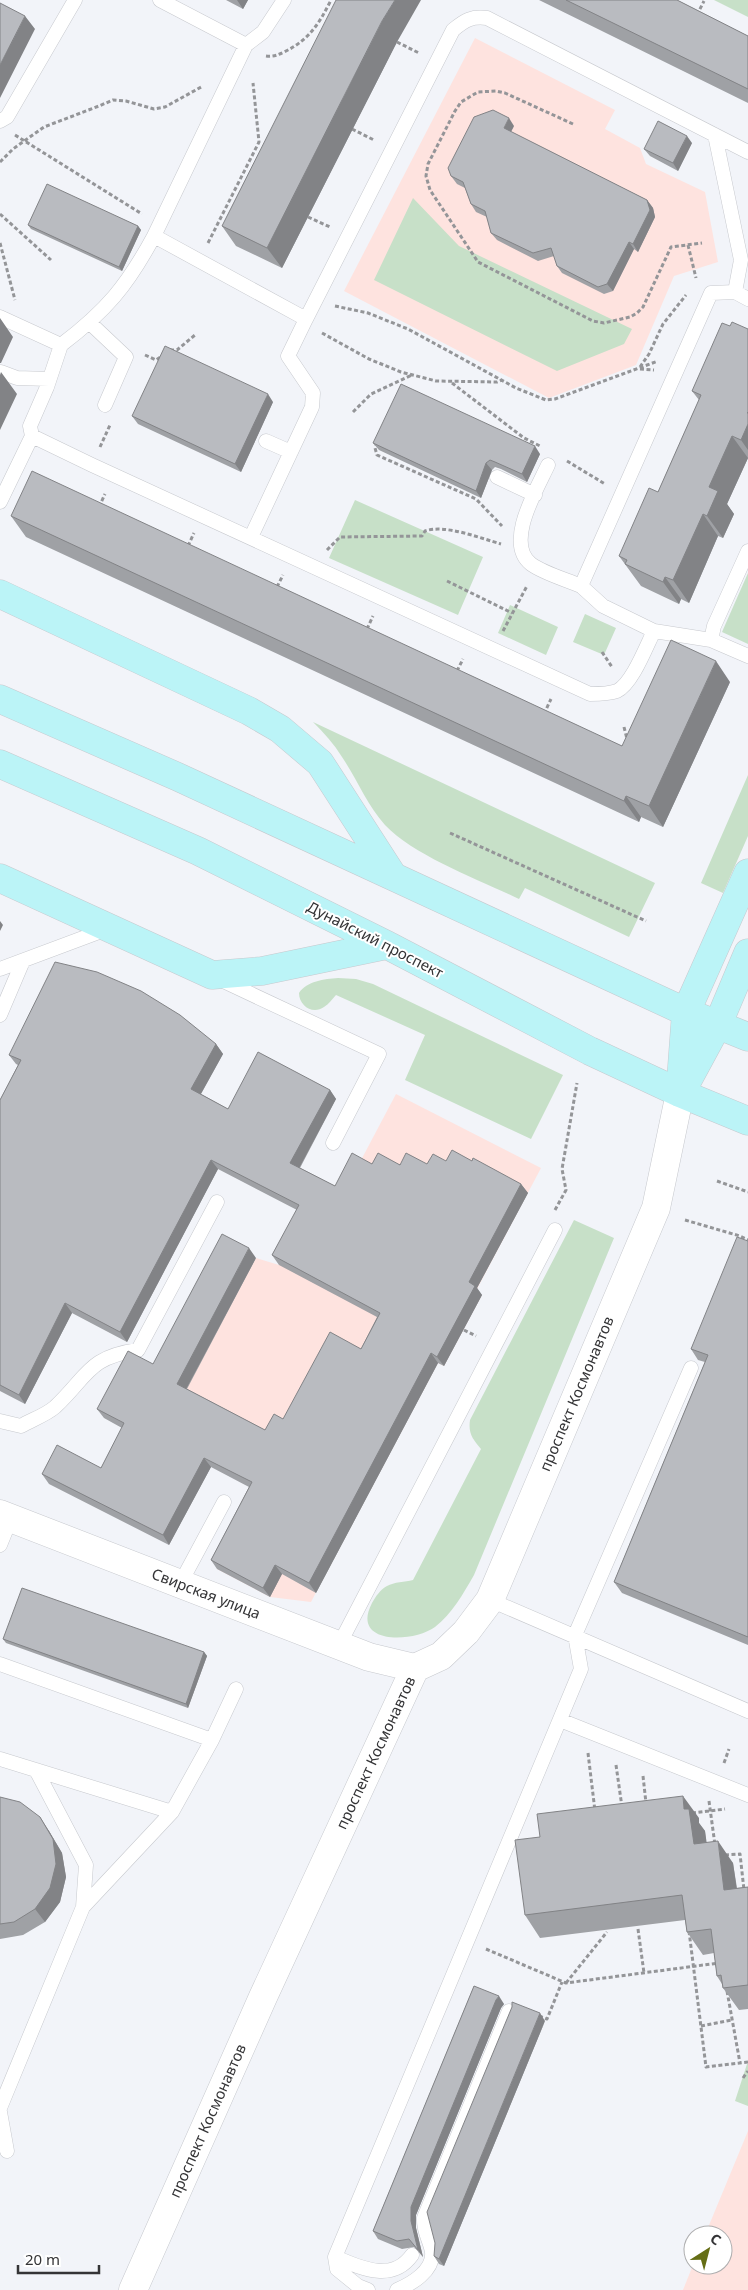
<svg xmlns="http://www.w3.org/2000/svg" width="748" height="2290" viewBox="0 0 748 2290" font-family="'Noto Sans',sans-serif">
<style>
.education{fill:#fee3df}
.green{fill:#c7e0c8}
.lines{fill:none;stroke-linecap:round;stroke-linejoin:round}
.lane-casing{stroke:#c7c9ce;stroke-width:15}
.street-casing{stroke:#c7c9ce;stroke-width:29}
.secondary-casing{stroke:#c7c9ce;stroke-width:29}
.path{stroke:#949598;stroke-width:3;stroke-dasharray:4 2.5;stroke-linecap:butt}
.lane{stroke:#fff;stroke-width:14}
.street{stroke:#fff;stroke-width:28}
.secondary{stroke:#bbf4f7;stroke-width:28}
.wall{fill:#9fa1a5}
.shaded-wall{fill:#828386}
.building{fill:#b9bbc0;stroke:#828386}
.labels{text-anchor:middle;stroke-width:4;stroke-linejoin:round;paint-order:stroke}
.street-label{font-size:15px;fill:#343436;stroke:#fff}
</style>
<rect width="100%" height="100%" fill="#f2f4f9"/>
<path class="education" d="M475,38L615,110L605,129L640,148L646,164L705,192L718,262L674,276L636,365L549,398L344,291Z
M396,1094L541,1168L476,1291L482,1295L444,1366L438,1363L311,1602L270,1597L217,1569L267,1476L184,1393L256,1258L279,1265L342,1196Z
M748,2131V2290H683L693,2265H723V2235H705Z"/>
<path class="green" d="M714,0H748V17Z
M413,198L459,246L632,329L624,344L557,371L374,280Z
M355,500L483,557L458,615L329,558Z
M748,573V644L722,632Z
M510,605L558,627L546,655L498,633Z
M585,614L616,628L604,655L573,642Z
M313,722L655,883L629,937L525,888L519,899C480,880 414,856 385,825C367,805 357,779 342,757C334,744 324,733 313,722Z
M748,775V836L723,893L701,883Z
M338,978L356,979L373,984L563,1075L531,1139L405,1080L425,1035L336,995C332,999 329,1004 324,1007C313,1015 299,1006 299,993C307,981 324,979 338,978Z
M574,1220L614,1238L474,1575C463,1594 452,1614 435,1627C413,1643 350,1645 372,1603C376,1596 380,1590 387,1586C394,1582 405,1582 413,1580L481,1449C473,1439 468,1434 470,1420Z
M747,2064H748V2106L735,2101Z"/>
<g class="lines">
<g class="lane-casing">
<path id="lane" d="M160,0L246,45L263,32L284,0
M246,45L154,236L306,319L453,30C465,20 472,16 487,18L748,152
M0,121L7,117L75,0
M715,135L741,260L735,292
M0,317L61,345L47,387L30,426L32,436
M90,323L126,357L105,405
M61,345C106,311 127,286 154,236
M1,372L17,378L49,379
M266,441L291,452
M548,465C537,489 504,543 531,564C543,573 567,580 581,586
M497,477L535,495
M0,502L32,436L92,465L590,694C599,694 609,694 617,691C632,684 646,647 654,631L711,640L748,656
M251,537L312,407L313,393L288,356L306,319
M654,631L603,606L581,586L711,293L735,292L748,299
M711,640L714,626L748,551
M0,969L107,929
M219,979L379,1054L333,1143
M0,1015L23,961
M0,1421L21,1426C31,1420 46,1415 55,1407C88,1376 88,1357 138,1350L217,1202
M0,1545L11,1518
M180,1584L224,1502
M490,1600L748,1711
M339,1645L555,1230
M0,1664L212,1740
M560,1720L748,1795
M0,1759L172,1812
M83,1907L172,1812L212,1740L236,1689
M0,2108L83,1907L86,1865L36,1770
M0,2112L7,2151
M335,2257C361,2268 392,2283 412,2255
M368,2290L358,2286L337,2269L335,2257L581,1669L575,1635L691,1368
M397,2290C411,2284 434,2271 432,2252C430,2240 423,2231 424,2218L509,2011"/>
</g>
<g class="street-casing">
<path id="street" d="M0,1514L369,1657L415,1668
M133,2290L263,1997L415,1668L441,1656L466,1632L490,1600L656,1208L680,1093"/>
</g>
<g class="secondary-casing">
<path id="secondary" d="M0,594L249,711L280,729L320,763L393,876
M0,699L178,777L686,1012L748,1037
M0,764L198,851L387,945L590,1051L680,1093L748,1121
M0,878L212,975L262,971L387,945
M685,1085L718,1024L748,953
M680,1093L686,1012L748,873"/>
</g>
<path class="path" d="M697,15L704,1
M397,42L419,53
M266,56C273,57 278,55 284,52C309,40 319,24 331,0
M573,124L505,93L496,91L478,92L461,102L455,111L428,164L426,176L430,190L478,262L593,321L604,323L630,317L637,313L643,307L671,247L702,243
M352,129L374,140
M15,135L142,214
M0,162L13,149L44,127L99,106L113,100L126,101L154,109L165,107L203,86
M0,214L51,260
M308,217L330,227
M0,243L15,300
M208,243L259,142L253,83
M688,245L696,278
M335,306L368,313L408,329L516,388L546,400L555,399L658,361
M322,333L369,359L401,372L436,381L497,382L502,380
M170,350H177L195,335
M145,355L156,360L162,356
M640,367L649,354L663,324L686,295
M640,369L654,370
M452,383L524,438L540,446
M353,412L371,394L412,375
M377,442L375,448L377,455L476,499L502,526
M100,447L110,425
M567,461L605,484
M99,507L105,494
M188,546L194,533
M327,550L340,537L422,536L425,531C445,524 480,538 501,544
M447,581L512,613
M277,587L283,575
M367,629L373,616
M503,631L527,586
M602,652L612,667
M457,671L463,659
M544,714L551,699
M624,727L627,739
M450,833L646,921
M717,1181L748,1192
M555,1210L566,1190L562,1169L577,1083
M685,1220L740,1236L748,1240
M464,1330L476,1336
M588,1753L595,1811
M724,1763L729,1749
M616,1765L622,1807
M643,1776L646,1803
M709,1801L715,1845
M692,1813L725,1809
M725,1855L740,1854L744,1890
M638,1929L644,1973
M689,1931L706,2067L748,2062
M486,1949L566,1983L719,1963
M566,1983L607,1932
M727,1991L740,2063
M539,2016L547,2019L562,1982
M701,2026L732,2020
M743,2078L748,2071"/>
<use href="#lane" class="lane"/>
<use href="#street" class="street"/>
<use href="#secondary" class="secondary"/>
</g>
<path class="wall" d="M226,0H248L243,9Z
M539,0H677L748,36V103Z
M397,42L282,268L236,246L222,226Z
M514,126L511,132L647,200L653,208L655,217L638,252L634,249L613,291L604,294L562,273L557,266L554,256L538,261L497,240L491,233L487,217L476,212L471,204L465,188L457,184L451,176Z
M692,143L678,171L650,156L644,149Z
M28,225L138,226L141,230L122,271L31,229Z
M730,326L748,329V458L727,504L734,514L723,538L718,536L689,603L681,599L679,604L641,586L619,556L658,492L699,400L692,391Z
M273,402L241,472L138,424L132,416Z
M373,443L540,454L527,482L501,469L495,467L492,470L481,498L379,450Z
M11,516L622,746L730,682L663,827L641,817L639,822L26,537Z
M216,1044L223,1054L201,1094L228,1109L330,1090L336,1099L300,1168L335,1186L372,1164H427L446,1161H472L521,1184L528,1193L477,1288L482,1295L444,1366L438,1363L316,1593L282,1574L270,1597L217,1569L211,1560L249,1487L211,1467L169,1545L49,1484L42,1474L101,1468L122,1428L104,1418L97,1409L153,1364L256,1258L187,1389L265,1430L283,1419L361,1349L377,1317L279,1265L272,1255L297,1210L218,1169L127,1342L72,1313L25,1404L0,1391V1100L18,1065L16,1064L9,1055Z
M748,1241V1645L622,1593L614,1582L705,1362L698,1360L691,1349Z
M3,1639L204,1652L207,1656L188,1708L6,1643Z
M0,1797L49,1831L62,1853L66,1877L60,1902L45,1922L23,1935L0,1939Z
M699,1818V1823L705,1831L706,1842L733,1863L737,1888L748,1887V2009L739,2010L723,1988L722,1984L717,1976L714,1953L703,1955L687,1932L685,1920L540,1938L525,1915Z
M474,1986L504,2004L501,2008L416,2215V2228L423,2257L414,2247L402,2249L378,2239L373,2231Z
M545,2021L444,2266L439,2264L434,2256Z"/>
<path class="shaded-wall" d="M237,0H248L243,9Z
M395,0H421L397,42L282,268L267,248L382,21Z
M25,16L35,29L0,98V65Z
M509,118L514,126L509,135L504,128Z
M687,136L692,143L678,171L673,163Z
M647,200L653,208L655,217L638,252L633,244Z
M138,226L141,230L122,271L119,267Z
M629,242L634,249L613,291L607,284Z
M0,318L13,337L1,363H0Z
M1,372L17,394L0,430V375Z
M268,394L273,402L241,472L235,464Z
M748,424V450L741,440Z
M732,436L748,458L727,504L734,514L723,538L707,516L709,487Z
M535,446L540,454L527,482L522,474Z
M486,463L492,470L481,498L476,491Z
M703,514L718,536L689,603L673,580Z
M665,577L681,599L679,604L663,582Z
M716,661L730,682L663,827L649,806Z
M626,796L641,817L639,822L624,801Z
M0,921L3,925L0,931Z
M216,1044L223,1054L198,1099L191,1089Z
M330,1090L336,1099L297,1172L290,1163Z
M211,1160L218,1169L127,1342L120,1332Z
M521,1184L528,1193L477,1288L482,1295L444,1366L437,1357L469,1282Z
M249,1248L256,1258L184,1393L177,1384Z
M65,1303L72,1313L25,1404L19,1395Z
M431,1353L438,1363L316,1593L309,1583Z
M204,1458L211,1467L169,1545L163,1535Z
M275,1565L282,1574L270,1597L263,1588Z
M204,1652L207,1656L188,1708L186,1704Z
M683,1796L699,1818V1823L705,1831L710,1866L694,1844L684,1809Z
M40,1817L49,1831L62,1853L66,1877L60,1902L45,1922L35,1909Z
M718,1841L733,1863L740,1912L724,1890Z
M499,1996L504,2004L501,2008L416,2215V2228L423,2257L418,2250L411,2221V2207L496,2000Z
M540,2013L545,2021L444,2266L439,2259Z"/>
<path class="building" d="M336,0H395L382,21L267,248L222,226Z
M566,0H677L748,36V89Z
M0,3L25,16L0,65Z
M493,110L509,118L504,128L647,200L650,210L633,244L629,242L607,284L598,287L557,266L551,248L533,253L491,233L485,211L471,204L463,182L451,176L448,168L474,117Z
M658,121L687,136L673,163L644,149Z
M47,184L138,226L119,267L28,225Z
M732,322L748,329V412L747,413H748V424L741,440L732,436L709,487L718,491L707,516L703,514L673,580L665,577L663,582L625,564L627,560L619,556L649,488L658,492L701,395L692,391L722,323L730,326Z
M165,346L268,394L235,464L132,416Z
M401,384L535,446L522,474L495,462L490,460L486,463L476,491L373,443Z
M32,471L622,746L671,640L716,661L649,806L626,796L624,801L11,516Z
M55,962L97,972L141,991L180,1015L216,1044L191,1089L228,1109L258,1052L330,1090L290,1163L335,1186L352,1153L372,1164L378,1153L400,1165L406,1153L427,1164L433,1154L446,1161L452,1150L472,1161L473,1158L521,1184L469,1282L475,1286L437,1357L431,1353L309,1583L275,1565L263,1588L211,1560L252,1482L204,1458L163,1535L42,1474L57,1445L101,1468L124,1423L97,1409L128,1351L153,1364L222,1234L249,1248L177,1384L265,1430L274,1414L283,1419L330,1332L361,1349L380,1313L272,1255L299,1205L211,1160L120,1332L65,1303L19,1395L0,1385V1100L21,1060L9,1055Z
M737,1237L748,1241V1637L614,1582L708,1355L691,1349Z
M22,1588L204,1652L186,1704L3,1639Z
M683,1796L684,1809H689L694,1844L718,1841L724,1890L748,1887V1985L723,1988L721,1975L717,1976L711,1929L687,1932L682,1895L525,1915L515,1840L540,1837L537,1814Z
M0,1797L20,1802L40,1817L53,1839L56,1864L50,1888L35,1909L14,1922L0,1924Z
M474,1986L499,1996L496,2000L411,2207V2221L418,2250L409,2239L397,2241L373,2231Z
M512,2002L540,2013L439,2259L434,2256L435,2243L427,2212L512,2007Z"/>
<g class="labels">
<g class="street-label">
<text transform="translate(375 940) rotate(27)" y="5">Дунайский проспект</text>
<text transform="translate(577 1394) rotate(-67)" y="5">проспект Космонавтов</text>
<text transform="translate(206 1594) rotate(21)" y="5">Свирская улица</text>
<text transform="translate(376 1753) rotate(-65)" y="5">проспект Космонавтов</text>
<text transform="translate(208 2121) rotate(-66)" y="5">проспект Космонавтов</text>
</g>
</g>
<g transform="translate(708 2250) rotate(36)"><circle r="24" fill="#ffffff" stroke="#aeaeaf"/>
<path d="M0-4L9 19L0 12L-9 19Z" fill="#656e15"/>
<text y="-8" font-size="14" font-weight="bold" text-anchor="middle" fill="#343436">С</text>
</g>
<path d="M18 2265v8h81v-8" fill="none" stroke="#343436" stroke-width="2.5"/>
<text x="25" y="2265" font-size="15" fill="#343436" stroke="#ffffff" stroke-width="4" paint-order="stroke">20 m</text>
</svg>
